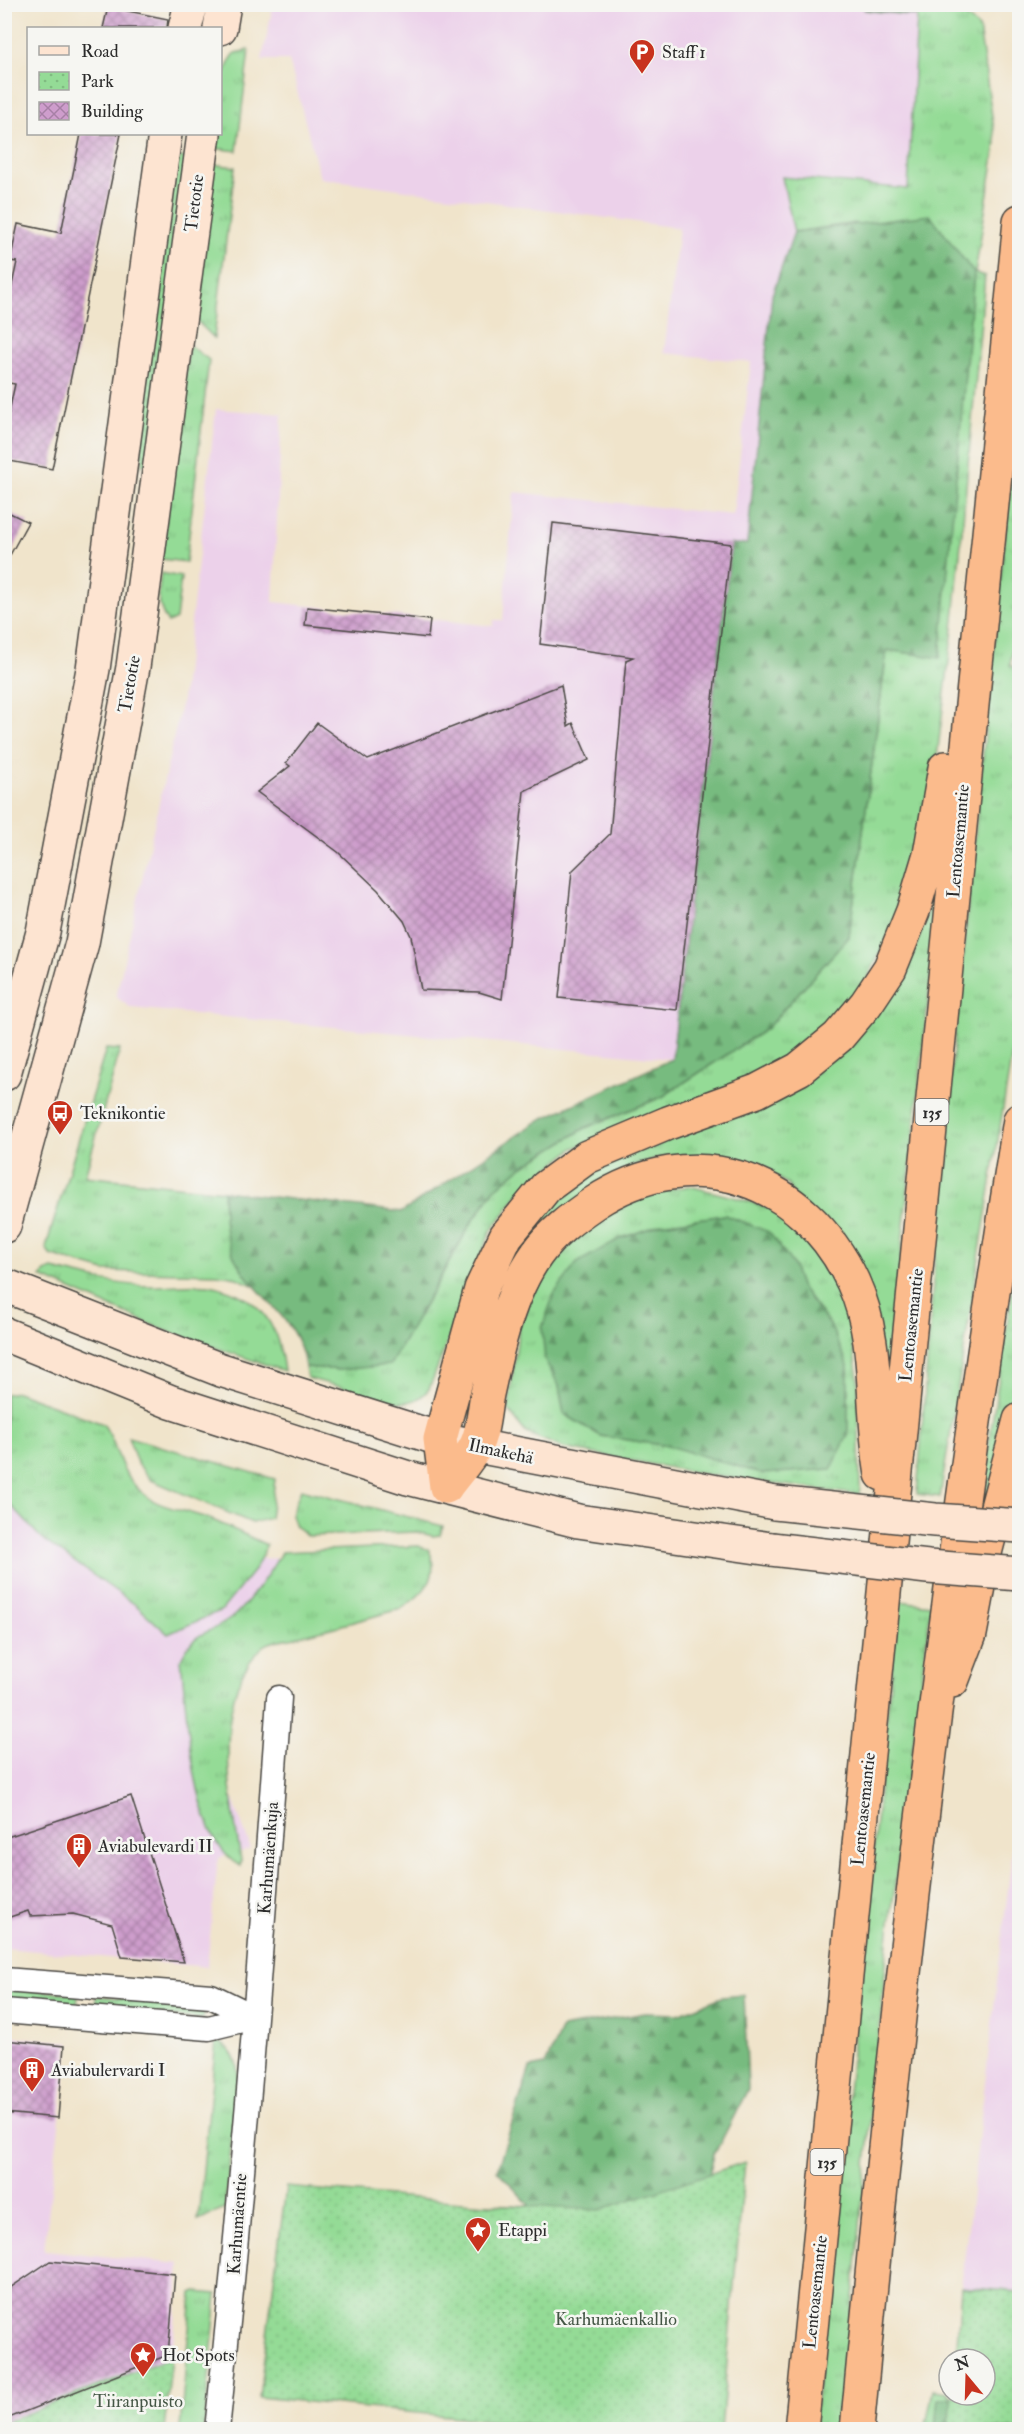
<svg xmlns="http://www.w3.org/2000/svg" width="1024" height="2434" viewBox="0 0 1024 2434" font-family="'IM FELL Double Pica',serif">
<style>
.built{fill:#ecd1ea}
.grass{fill:url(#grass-tufts);stroke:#608360;stroke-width:1.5;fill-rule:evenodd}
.forest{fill:url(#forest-firs);stroke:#517355;stroke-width:1.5}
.park{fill:url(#park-dots);stroke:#608360;stroke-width:1.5}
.building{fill:url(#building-cross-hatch)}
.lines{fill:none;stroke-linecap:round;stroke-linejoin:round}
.minor-casing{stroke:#494743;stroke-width:27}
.secondary-casing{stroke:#494743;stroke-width:36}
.trunk-casing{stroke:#494743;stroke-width:36}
.minor{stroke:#fff;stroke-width:24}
.secondary{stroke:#fde4d1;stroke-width:33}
.trunk{stroke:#fbbb8c;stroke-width:33}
.secondary-bridge-casing{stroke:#494743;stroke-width:36;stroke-linecap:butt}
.secondary-bridge{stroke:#fde4d1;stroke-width:33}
.labels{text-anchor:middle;stroke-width:5;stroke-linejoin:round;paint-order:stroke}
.shield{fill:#f6f6f2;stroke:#686867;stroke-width:1.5}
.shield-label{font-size:16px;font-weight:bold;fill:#2b2b2b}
.poi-label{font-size:18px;fill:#2b2b2b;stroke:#f6f6f2;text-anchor:start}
.street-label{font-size:18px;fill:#2b2b2b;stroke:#f6f6f2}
.park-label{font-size:18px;fill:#455746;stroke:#f6f6f2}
</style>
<defs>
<pattern id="grass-tufts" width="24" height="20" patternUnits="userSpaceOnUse" patternTransform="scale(1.5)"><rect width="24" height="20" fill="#94db96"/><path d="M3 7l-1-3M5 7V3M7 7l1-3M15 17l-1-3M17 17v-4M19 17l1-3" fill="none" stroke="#80bc81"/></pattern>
<pattern id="forest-firs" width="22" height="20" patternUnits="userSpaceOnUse" patternTransform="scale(1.5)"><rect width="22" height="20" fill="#77bb7f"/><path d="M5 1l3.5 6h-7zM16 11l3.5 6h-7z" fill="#629868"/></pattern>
<pattern id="park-dots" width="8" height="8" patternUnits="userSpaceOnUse" patternTransform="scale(1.5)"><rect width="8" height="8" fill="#94db96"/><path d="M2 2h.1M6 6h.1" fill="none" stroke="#80bc81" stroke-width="1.8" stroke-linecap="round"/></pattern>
<pattern id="building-cross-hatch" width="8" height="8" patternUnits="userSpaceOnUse" patternTransform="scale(1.5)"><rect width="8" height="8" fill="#ce9dcc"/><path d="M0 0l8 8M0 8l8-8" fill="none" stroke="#a780a6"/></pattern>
</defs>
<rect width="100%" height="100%" fill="#f6f6f2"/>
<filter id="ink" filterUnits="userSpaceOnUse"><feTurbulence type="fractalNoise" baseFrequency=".0167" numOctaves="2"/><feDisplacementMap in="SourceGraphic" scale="12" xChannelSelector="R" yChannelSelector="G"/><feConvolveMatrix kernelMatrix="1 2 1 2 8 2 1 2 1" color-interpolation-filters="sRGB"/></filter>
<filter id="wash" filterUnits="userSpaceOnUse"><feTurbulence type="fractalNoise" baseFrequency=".008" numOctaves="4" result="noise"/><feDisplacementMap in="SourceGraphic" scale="24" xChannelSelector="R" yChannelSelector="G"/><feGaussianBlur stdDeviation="1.35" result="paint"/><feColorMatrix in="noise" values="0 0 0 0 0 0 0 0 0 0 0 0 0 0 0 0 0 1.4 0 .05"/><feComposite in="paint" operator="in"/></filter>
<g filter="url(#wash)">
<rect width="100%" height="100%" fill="#f0e4cb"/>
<path class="built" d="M861,4L865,10L917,16L908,189L782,177L794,232L772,295L747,544H731L672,1059L131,1008L116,997L182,700L216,409L282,414L273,602L493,626L494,620H503L514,492L733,515L751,362L664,353L679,228L320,178L289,60H262L273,5Z
M4,1426L249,1559L421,1555L239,1651L221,1767L251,1849L218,1858L207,1967L5,1948Z
M1019,1795V2292L961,2287Z
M5,2036L69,2042L44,2250L180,2264L172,2357L5,2422Z"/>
<path class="grass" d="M911,5H953L979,28L996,143L975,273L985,276L954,620L930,813L902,909L856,1001L773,1070L574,1148L521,1191L490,1232L429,1389C419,1401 410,1403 396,1402L307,1378L305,1367L340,1370L419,1316L470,1225L494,1190L520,1168L585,1128L662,1097L766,1029L849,937L887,650L940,657L855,223L794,232L782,177L908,189L917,16Z
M249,50L237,151L213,148L215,134H220C220,105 217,77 235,53Z
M170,156L189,158L152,460L142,466L141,397Z
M211,164L235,167L214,338L194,318Z
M189,345L209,360L186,562L161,559Z
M1019,398L1020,599L1010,666L1020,668L1019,1010L940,1497L917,1494L943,1154Z
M161,573L181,577L176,619L168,623C157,606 158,593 161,573Z
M942,871L887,1383L788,1184L750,1162L673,1156L653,1159L630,1167L536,1240L527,1233L549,1202L598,1167L788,1094L807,1080L904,973L913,956Z
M106,1049L120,1050L85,1176L223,1191C224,1230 231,1255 255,1286L232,1276L217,1274L105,1271L50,1255L46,1247Z
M689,1186L737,1198L769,1208L792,1225L827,1260L849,1323L858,1378L860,1495L716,1476L563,1448L526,1433L508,1410L519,1327L544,1264L585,1221L634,1196ZM725,1215L792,1263L800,1286L830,1325L716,1459L669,1446L601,1436L564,1414L559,1386L619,1239L661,1224Z
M1019,1247V1387L1010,1415L987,1503L980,1502Z
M53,1269C84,1277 116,1285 149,1286C169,1287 189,1283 209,1285C218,1286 227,1290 235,1293C269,1307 280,1337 284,1371L164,1330L41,1277L45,1272Z
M17,1392L103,1424C116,1440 117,1462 129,1478C151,1509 172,1506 204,1517C225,1524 246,1536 267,1545L255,1569L222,1610L168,1634L137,1606L42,1539L5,1499V1394Z
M128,1437L275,1479L270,1518L252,1523L151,1480L137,1463Z
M301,1489L443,1526L440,1535L433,1536L416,1532L308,1536L295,1526L291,1515Z
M419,1546L429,1550C441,1578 423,1594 401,1609C367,1618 333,1628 299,1636C289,1639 272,1640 264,1646C209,1693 231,1799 241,1860L240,1866C191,1841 187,1710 181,1659C196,1628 207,1636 230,1619C245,1608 273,1569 281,1552Z
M899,1601L931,1605L889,1931L840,2429L813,2430Z
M4,1988L78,1994L77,2008L5,2001Z
M96,1996L205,2006L203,2019L95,2010Z
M216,2040C230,2048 236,2057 238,2073L225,2209L198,2220Z
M196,2292L217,2294L204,2429H180L192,2294Z
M933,2390L949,2392V2395H983L1019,2399L939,2398L935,2429L925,2430Z"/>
<path class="forest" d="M861,5H911L917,16L865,10Z
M930,215L974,273L940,658L887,650L849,937L766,1029L662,1097L585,1128L520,1168L494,1190L470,1225L390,1365L340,1370L305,1367C298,1311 247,1295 230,1247C223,1229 224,1210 223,1191L402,1212L540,1120L672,1059L731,544H747L772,295L794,232Z
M725,1215L769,1232L792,1263L800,1286L830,1325L848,1365V1435L831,1469L763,1474L669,1446L601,1436L564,1414L559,1386L545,1360L542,1328L554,1294L577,1263L619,1239L661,1224Z
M744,1995L748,2089L714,2155L697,2222L486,2204L530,2206L497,2170L530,2068L545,2065L562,2028L645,2013L678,2014L722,1997Z
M938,2398L1019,2399V2429L935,2430Z"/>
<path class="park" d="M745,2162L721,2429H577L259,2397L286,2187L486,2204L599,2210Z
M961,2287L1019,2292V2429H948L953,2395H985V2359H956Z
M172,2357L164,2429H5V2422Z"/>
<g id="blocks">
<path class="building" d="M108,7L168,19L167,28H103Z
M81,134H121L52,469L4,460V435L15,384L4,382V322L17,262L10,261L18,224L61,233Z
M4,510L28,522L4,566Z
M553,523L731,544L677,1010L559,998L572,871L610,834L626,660L633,657L540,644Z
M307,607L430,620L428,638L305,625Z
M561,685L568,726L573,723L589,760L524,791L502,999L479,992L421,990L411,936L404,921L378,890L338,852L257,792L290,766L286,763L317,723L368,760Z
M131,1796L184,1962L122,1957L112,1924L73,1914L30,1916L28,1911L4,1919V1838Z
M4,2040L64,2046L58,2118L4,2113Z
M50,2261L175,2274L168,2355L4,2420V2292Z"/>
</g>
</g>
<g filter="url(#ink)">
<use href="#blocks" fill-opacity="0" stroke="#494743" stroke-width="1.5"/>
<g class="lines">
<g class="minor-casing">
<path id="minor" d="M4,1980L211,1996L254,2017
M4,2011L209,2028L254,2017
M217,2430C243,2186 262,1942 279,1698"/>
</g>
<g class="secondary-casing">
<path id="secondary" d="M185,28L191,4
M220,28L224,4
M4,1074L43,932L93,669L165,134
M4,1226L82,943L133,667L204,134
M4,1285L221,1370L440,1439L775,1503
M4,1334L171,1402L408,1478L578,1521L771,1549"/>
</g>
<g class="trunk-casing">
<path id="trunk" d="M446,1487L440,1439L481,1289L506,1236L546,1187L587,1157L668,1123L757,1091L799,1069L838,1037L866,1004L890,968L913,911L930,854L945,768
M446,1487C455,1474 468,1461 475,1447C483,1433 484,1410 487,1394C497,1348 509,1293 537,1254C552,1233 572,1218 594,1203C693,1138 804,1177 853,1282C881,1343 870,1410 882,1474
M952,1681L970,1634L986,1549L1020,1420
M801,2430L1020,221
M857,2430C898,1992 949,1555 1020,1120"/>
</g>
<use href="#minor" class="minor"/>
<use href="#secondary" class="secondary"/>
<use href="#trunk" class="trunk"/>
<g class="secondary-bridge-casing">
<path id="secondary-bridge" d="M775,1503L935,1520L1020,1526
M771,1549L928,1567L1020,1574"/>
</g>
<use href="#secondary-bridge" class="secondary-bridge"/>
</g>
</g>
<defs>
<g id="parking-pin" transform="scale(1.35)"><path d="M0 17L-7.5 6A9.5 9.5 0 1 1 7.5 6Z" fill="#c8321e" stroke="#f6f6f2"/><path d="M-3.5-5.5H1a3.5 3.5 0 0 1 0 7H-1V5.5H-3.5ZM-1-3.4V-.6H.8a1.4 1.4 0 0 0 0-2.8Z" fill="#fff"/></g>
<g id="bus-pin" transform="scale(1.35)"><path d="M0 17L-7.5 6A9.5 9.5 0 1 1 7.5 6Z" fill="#c8321e" stroke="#f6f6f2"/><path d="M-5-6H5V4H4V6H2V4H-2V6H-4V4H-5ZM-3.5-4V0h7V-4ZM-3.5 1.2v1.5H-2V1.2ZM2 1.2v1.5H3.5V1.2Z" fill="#fff"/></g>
<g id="building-pin" transform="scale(1.35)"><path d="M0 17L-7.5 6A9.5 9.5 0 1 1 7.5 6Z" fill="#c8321e" stroke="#f6f6f2"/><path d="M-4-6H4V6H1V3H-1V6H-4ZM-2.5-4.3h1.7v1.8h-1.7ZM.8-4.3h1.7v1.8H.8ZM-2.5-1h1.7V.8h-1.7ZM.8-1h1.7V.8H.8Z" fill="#fff"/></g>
<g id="sight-pin" transform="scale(1.35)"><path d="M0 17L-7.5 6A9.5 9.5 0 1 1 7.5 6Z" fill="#c8321e" stroke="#f6f6f2"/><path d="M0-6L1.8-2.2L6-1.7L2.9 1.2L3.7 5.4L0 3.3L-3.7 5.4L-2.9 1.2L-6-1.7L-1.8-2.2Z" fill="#fff"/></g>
</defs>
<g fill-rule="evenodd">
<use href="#parking-pin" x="642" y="52"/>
<use href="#bus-pin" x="60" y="1113"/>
<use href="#building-pin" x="79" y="1846"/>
<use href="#building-pin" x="32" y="2070"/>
<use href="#sight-pin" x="478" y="2230"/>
<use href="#sight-pin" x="143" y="2355"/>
</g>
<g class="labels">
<g class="shield">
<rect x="915.5" y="1099" width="33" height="26" rx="4.5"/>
<rect x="810.5" y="2149" width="33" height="26" rx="4.5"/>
</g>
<g class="shield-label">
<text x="932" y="1118">135</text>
<text x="827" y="2168">135</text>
</g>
<g class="poi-label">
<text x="662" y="58">Staff 1</text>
<text x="80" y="1119">Teknikontie</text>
<text x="98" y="1852">Aviabulevardi II</text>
<text x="51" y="2076">Aviabulervardi I</text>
<text x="498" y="2236">Etappi</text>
<text x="162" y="2361">Hot Spots</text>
</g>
<g class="street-label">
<text transform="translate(194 203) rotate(-83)" y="6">Tietotie</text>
<text transform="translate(129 684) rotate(-80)" y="6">Tietotie</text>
<text transform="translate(958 841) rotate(-85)" y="6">Lentoasemantie</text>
<text transform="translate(911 1325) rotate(-84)" y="6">Lentoasemantie</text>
<text transform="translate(501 1451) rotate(12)" y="6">Ilmakehä</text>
<text transform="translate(863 1809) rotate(-84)" y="6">Lentoasemantie</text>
<text transform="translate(268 1858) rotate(-86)" y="6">Karhumäenkuja</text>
<text transform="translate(237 2224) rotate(-86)" y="6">Karhumäentie</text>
<text transform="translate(815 2292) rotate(-84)" y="6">Lentoasemantie</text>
</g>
<g class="park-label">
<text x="616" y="2325">Karhumäenkallio</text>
<text x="138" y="2407">Tiiranpuisto</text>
</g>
</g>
<rect width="1024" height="2434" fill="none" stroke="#f6f6f2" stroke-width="24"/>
<rect x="27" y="27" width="195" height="108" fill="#f6f6f2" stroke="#a5a5a2" stroke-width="1.5"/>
<rect x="39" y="46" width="30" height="9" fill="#fde4d1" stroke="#a5a5a2" stroke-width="1.5"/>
<text x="81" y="57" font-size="18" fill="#2b2b2b">Road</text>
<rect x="39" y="72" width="30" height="18" fill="url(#park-dots)" stroke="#a5a5a2" stroke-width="1.5"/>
<text x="81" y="87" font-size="18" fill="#2b2b2b">Park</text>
<rect x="39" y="102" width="30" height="18" fill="url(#building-cross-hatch)" stroke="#a5a5a2" stroke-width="1.5"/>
<text x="81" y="117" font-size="18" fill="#2b2b2b">Building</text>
<g transform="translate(967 2377) rotate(341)"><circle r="28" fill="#f6f6f2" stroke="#a5a5a2" stroke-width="1.5"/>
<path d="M0-4.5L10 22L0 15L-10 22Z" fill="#c8321e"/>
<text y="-9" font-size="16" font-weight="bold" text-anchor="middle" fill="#2b2b2b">N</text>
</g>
</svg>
